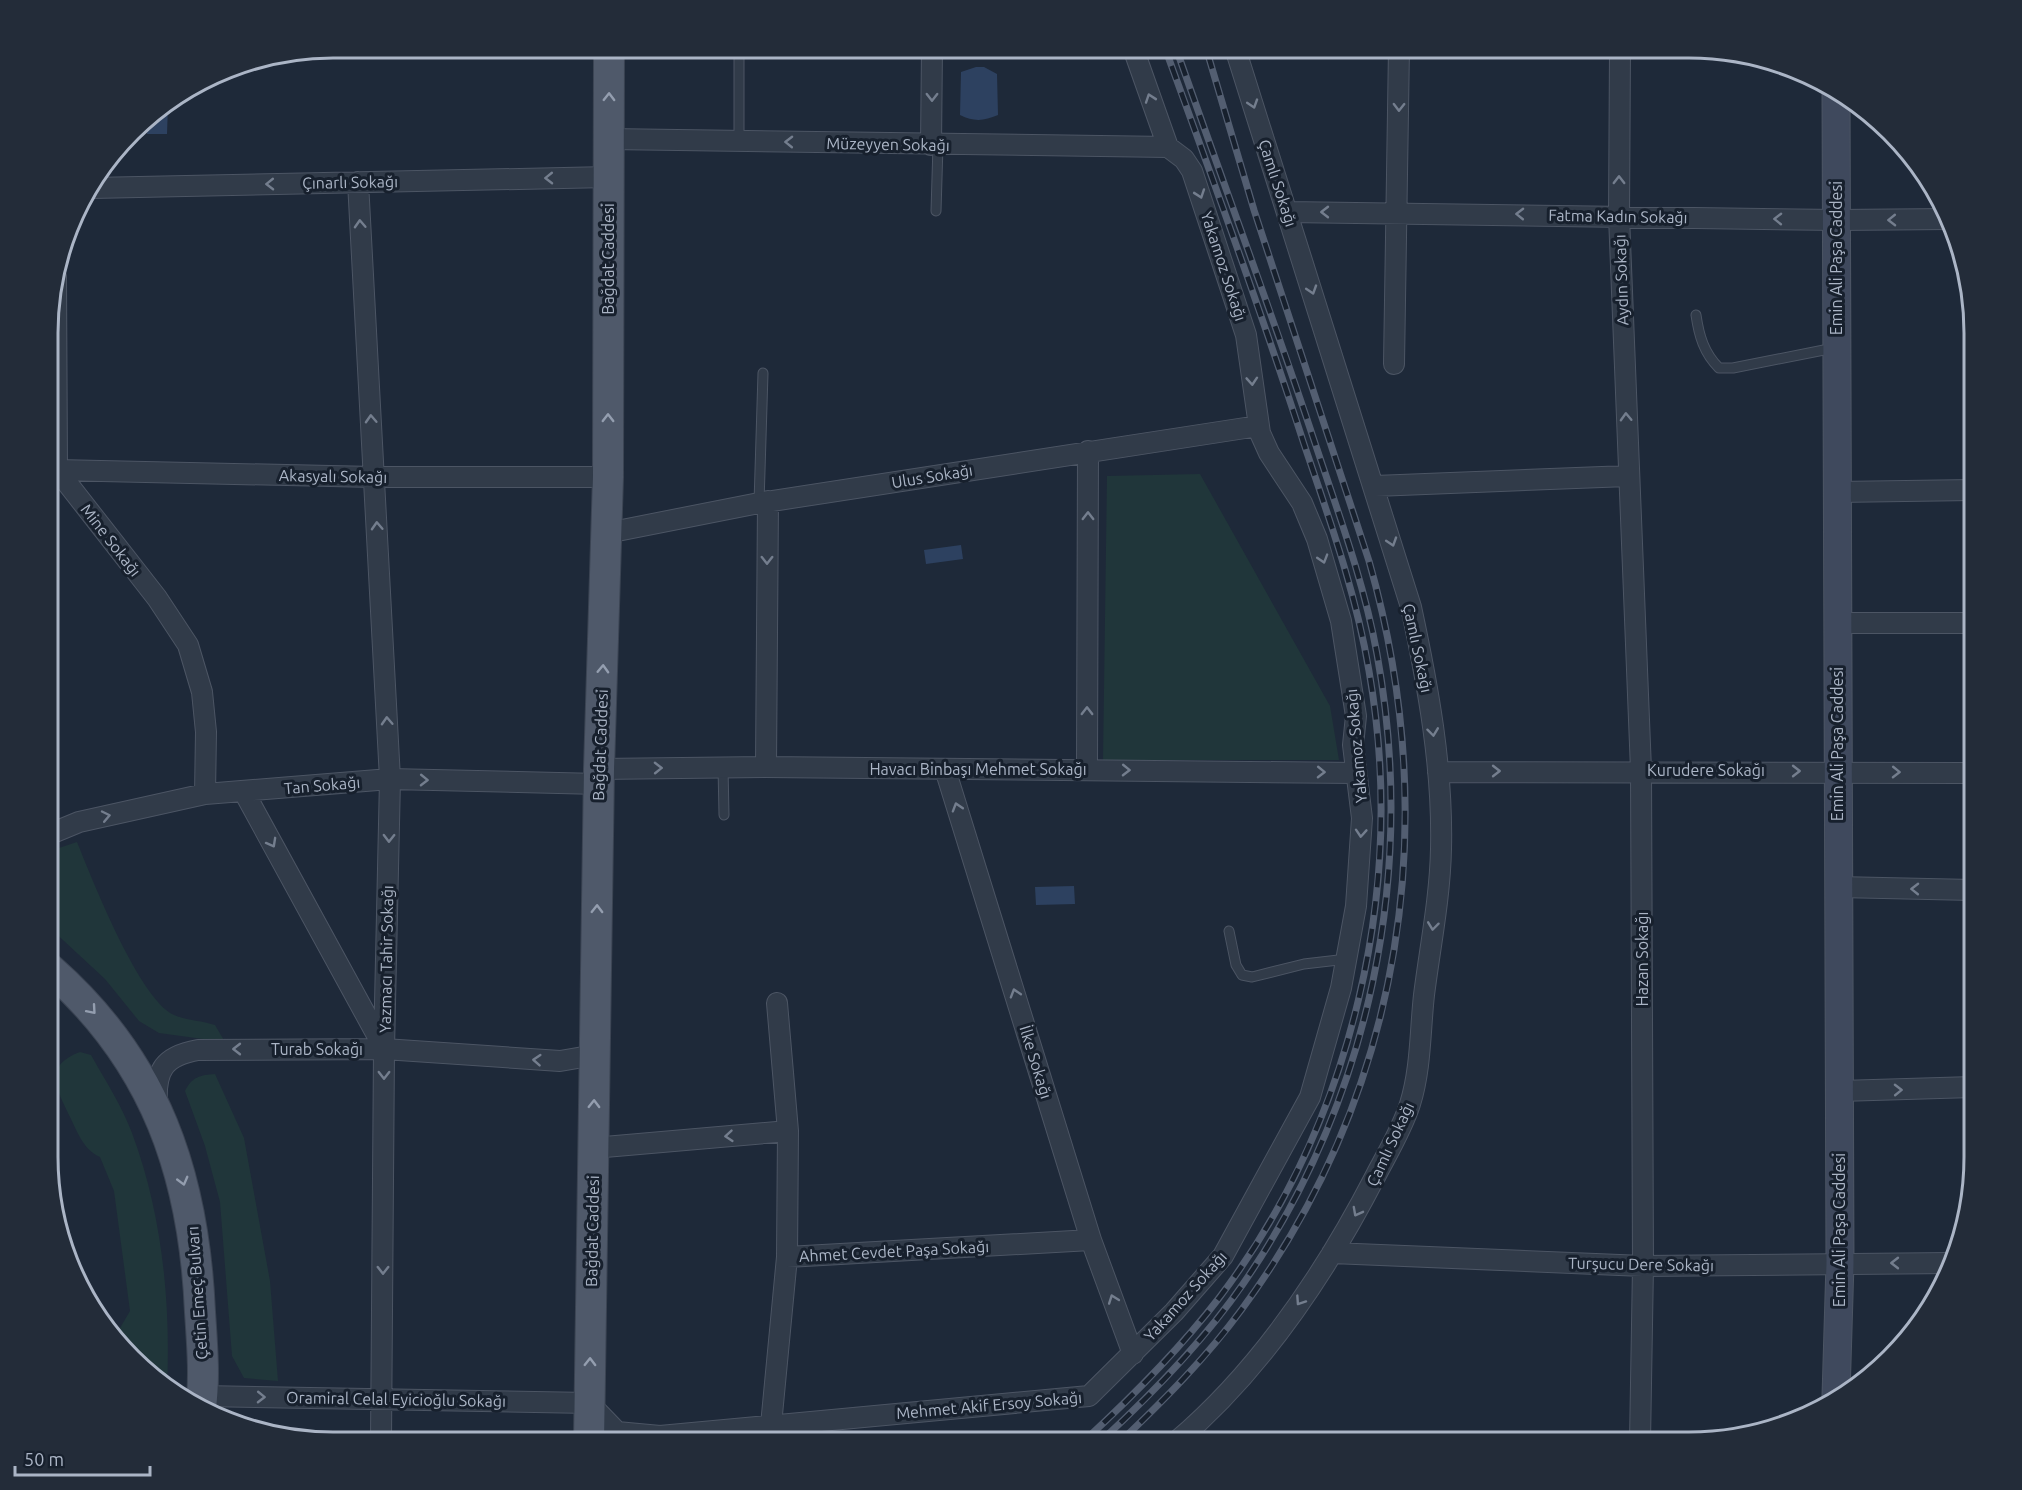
<svg xmlns="http://www.w3.org/2000/svg" width="2022" height="1490" viewBox="0 0 2022 1490" font-family="Ubuntu,sans-serif">
<style>
.green{fill:#20363a}
.water{fill:#2d4160}
.lines{fill:none;stroke-linecap:round;stroke-linejoin:round}
.lane-casing{stroke:#4c5564;stroke-width:11}
.street-casing{stroke:#4c5564;stroke-width:22}
.secondary-casing{stroke:#4c5564;stroke-width:29}
.primary-casing{stroke:#3b4453;stroke-width:32}
.lane{stroke:#313b49;stroke-width:9}
.street{stroke:#313b49;stroke-width:20}
.secondary{stroke:#3f495d;stroke-width:27}
.primary{stroke:#4f596a;stroke-width:30}
.rail-casing{stroke:#535e71;stroke-width:7}
.rail{stroke:#17202d;stroke-width:4.5;stroke-dasharray:14;stroke-linecap:butt}
.oneway{stroke:#949eaf}
.oneway2{stroke:#747e8e}
.labels{text-anchor:middle;stroke-width:6;stroke-linejoin:round;paint-order:stroke}
.street-label{font-size:16px;fill:#abb5c6;stroke:#17202d}
.rim{fill:none;stroke:#abb5c6;stroke-width:3}
</style>
<rect width="100%" height="100%" fill="#1e2939"/>
<path class="green" d="M1200,474L1330,706L1339,760H1103L1107,476Z
M77,842C92,879 139,999 174,1015C186,1020 202,1021 215,1025L225,1042L159,1033L139,1021L105,979L50,928V851Z
M80,1052L91,1055C105,1080 122,1106 132,1133C162,1213 171,1303 167,1387L159,1383L121,1339L120,1328L130,1311L114,1191L100,1157C83,1149 78,1133 70,1117C57,1090 42,1066 80,1052Z
M215,1074L244,1138L270,1281L278,1381L244,1378L232,1356L220,1202L205,1146L185,1091C192,1077 200,1075 215,1074Z
M51,1178L65,1237L50,1194Z"/>
<path class="water" d="M976,67H984L997,74L998,115C984,121 974,122 960,115L961,72Z
M168,105L167,134H147L148,117Z
M961,545L963,559L926,564L924,550Z
M1074,886L1075,904L1036,905L1035,887Z"/>
<g class="lines">
<g class="lane-casing">
<path id="lane" d="M739,55V141
M936,211L938,145
M1696,315C1699,336 1704,353 1719,368H1733L1834,348
M759,503L763,373
M723,767L724,815
M1229,931L1236,965L1242,975L1252,977L1304,964L1347,959"/>
</g>
<g class="street-casing">
<path id="street" d="M1620,49L1619,216L1641,770L1643,1266L1640,1442
M609,139L1168,147
M931,145L932,48
M358,182L390,779L384,1049L381,1441
M92,188L608,177
M1288,212L1837,220L1948,219
M56,277L57,470L157,598L188,645L202,692L206,732L205,794
M1394,364L1399,48
M57,470L374,477H608
M1375,486L1628,476
M1837,492L1973,490
M607,533L759,503L1258,426
M1837,623H1973
M766,767L768,501
M599,769L766,767L1356,773
M945,769L1091,1240L1133,1354
M1087,770L1088,451
M1438,772L1973,773
M244,792L384,1048
M50,834L79,822L205,794L390,779L599,784
M1838,887L1973,890
M777,1003L788,1131L787,1257L1091,1240
M1840,1091L1973,1087
M157,1104C155,1070 164,1056 198,1050L384,1049L560,1061L595,1055
M593,1148L788,1131
M1332,1253L1643,1266L1951,1263
M203,1396L589,1403L617,1432L660,1436L1089,1396L1174,1312L1223,1256L1310,1097L1341,988L1356,906L1362,818L1353,745L1356,716L1341,621L1317,539L1302,503L1269,453L1260,433L1246,335L1192,171L1184,159L1168,147L1133,48
M771,1425L787,1257
M1176,1442C1261,1370 1325,1274 1376,1175C1388,1152 1402,1129 1410,1104C1421,1069 1420,1031 1424,995C1430,947 1440,898 1441,849C1443,768 1428,686 1411,607L1235,48"/>
</g>
<g class="secondary-casing">
<path id="secondary" d="M1836,1396L1840,1263L1836,92"/>
</g>
<g class="primary-casing">
<path id="primary" d="M50,969C156,1062 194,1175 200,1312C202,1343 205,1376 201,1407
M589,1442L599,769L608,477L609,48"/>
</g>
<use href="#lane" class="lane"/>
<use href="#street" class="street"/>
<use href="#secondary" class="secondary"/>
<use href="#primary" class="primary"/>
<g class="rail-casing">
<path id="rail" d="M1083,1442C1132,1397 1179,1350 1219,1298C1353,1121 1407,888 1369,671C1356,593 1329,518 1304,444C1261,311 1213,180 1165,48
M1100,1442C1152,1394 1203,1342 1243,1284C1370,1100 1417,874 1377,654C1364,582 1338,512 1315,443C1271,310 1222,180 1176,48
M1120,1442C1164,1400 1206,1358 1242,1309C1404,1089 1443,821 1369,561L1254,210L1206,48"/>
</g>
<use href="#rail" class="rail"/>
</g>
<defs><path id="oneway-chevron" d="M-2-3.5L2.5 0L-2 3.5" fill="none" stroke-width="1.6" stroke-linecap="round" stroke-linejoin="round" transform="scale(1.5)"/></defs>
<g class="oneway">
<use href="#oneway-chevron" transform="translate(609 97) rotate(-89)"/>
<use href="#oneway-chevron" transform="translate(608 418) rotate(-90)"/>
<use href="#oneway-chevron" transform="translate(603 669) rotate(-88)"/>
<use href="#oneway-chevron" transform="translate(597 909) rotate(-89)"/>
<use href="#oneway-chevron" transform="translate(92 1010) rotate(49)"/>
<use href="#oneway-chevron" transform="translate(594 1104) rotate(-89)"/>
<use href="#oneway-chevron" transform="translate(183 1181) rotate(75)"/>
<use href="#oneway-chevron" transform="translate(590 1362) rotate(-89)"/>
</g>
<g class="oneway2">
<use href="#oneway-chevron" transform="translate(932 97) rotate(90)"/>
<use href="#oneway-chevron" transform="translate(1150 98) rotate(-109)"/>
<use href="#oneway-chevron" transform="translate(1253 104) rotate(72)"/>
<use href="#oneway-chevron" transform="translate(1399 107) rotate(91)"/>
<use href="#oneway-chevron" transform="translate(789 142) rotate(-179)"/>
<use href="#oneway-chevron" transform="translate(549 178) rotate(179)"/>
<use href="#oneway-chevron" transform="translate(1619 180) rotate(-90)"/>
<use href="#oneway-chevron" transform="translate(270 184) rotate(179)"/>
<use href="#oneway-chevron" transform="translate(1200 194) rotate(71)"/>
<use href="#oneway-chevron" transform="translate(1325 212) rotate(-180)"/>
<use href="#oneway-chevron" transform="translate(1520 214) rotate(-179)"/>
<use href="#oneway-chevron" transform="translate(1778 219) rotate(-179)"/>
<use href="#oneway-chevron" transform="translate(1892 220) rotate(179)"/>
<use href="#oneway-chevron" transform="translate(360 224) rotate(-93)"/>
<use href="#oneway-chevron" transform="translate(1312 290) rotate(72)"/>
<use href="#oneway-chevron" transform="translate(1252 381) rotate(86)"/>
<use href="#oneway-chevron" transform="translate(1626 417) rotate(-92)"/>
<use href="#oneway-chevron" transform="translate(371 419) rotate(-93)"/>
<use href="#oneway-chevron" transform="translate(1088 516) rotate(-90)"/>
<use href="#oneway-chevron" transform="translate(377 526) rotate(-93)"/>
<use href="#oneway-chevron" transform="translate(1392 542) rotate(72)"/>
<use href="#oneway-chevron" transform="translate(1323 559) rotate(73)"/>
<use href="#oneway-chevron" transform="translate(767 560) rotate(90)"/>
<use href="#oneway-chevron" transform="translate(1087 711) rotate(-90)"/>
<use href="#oneway-chevron" transform="translate(387 721) rotate(-93)"/>
<use href="#oneway-chevron" transform="translate(1433 732) rotate(83)"/>
<use href="#oneway-chevron" transform="translate(658 768) rotate(-1)"/>
<use href="#oneway-chevron" transform="translate(1126 770) rotate(1)"/>
<use href="#oneway-chevron" transform="translate(1496 771)"/>
<use href="#oneway-chevron" transform="translate(1796 771)"/>
<use href="#oneway-chevron" transform="translate(1321 772) rotate(1)"/>
<use href="#oneway-chevron" transform="translate(1896 772) rotate(1)"/>
<use href="#oneway-chevron" transform="translate(424 780) rotate(1)"/>
<use href="#oneway-chevron" transform="translate(957 807) rotate(-107)"/>
<use href="#oneway-chevron" transform="translate(106 816) rotate(-12)"/>
<use href="#oneway-chevron" transform="translate(1361 833) rotate(94)"/>
<use href="#oneway-chevron" transform="translate(389 838) rotate(91)"/>
<use href="#oneway-chevron" transform="translate(272 843) rotate(61)"/>
<use href="#oneway-chevron" transform="translate(1915 889) rotate(-179)"/>
<use href="#oneway-chevron" transform="translate(1433 926) rotate(97)"/>
<use href="#oneway-chevron" transform="translate(1015 993) rotate(-107)"/>
<use href="#oneway-chevron" transform="translate(237 1049) rotate(180)"/>
<use href="#oneway-chevron" transform="translate(537 1060) rotate(-176)"/>
<use href="#oneway-chevron" transform="translate(384 1075) rotate(90)"/>
<use href="#oneway-chevron" transform="translate(1898 1090) rotate(-1)"/>
<use href="#oneway-chevron" transform="translate(729 1136) rotate(175)"/>
<use href="#oneway-chevron" transform="translate(1357 1212) rotate(118)"/>
<use href="#oneway-chevron" transform="translate(1895 1263) rotate(-180)"/>
<use href="#oneway-chevron" transform="translate(383 1270) rotate(90)"/>
<use href="#oneway-chevron" transform="translate(1113 1299) rotate(-110)"/>
<use href="#oneway-chevron" transform="translate(1300 1301) rotate(124)"/>
<use href="#oneway-chevron" transform="translate(261 1397) rotate(1)"/>
</g>
<g class="labels">
<g class="street-label">
<text transform="translate(888 144) rotate(1)" y="6">Müzeyyen Sokağı</text>
<text transform="translate(350 182) rotate(-1)" y="6">Çınarlı Sokağı</text>
<text transform="translate(1278 183) rotate(72)" y="6">Çamlı Sokağı</text>
<text transform="translate(1618 216) rotate(1)" y="6">Fatma Kadın Sokağı</text>
<text transform="translate(1836 258) rotate(-90)" y="6">Emin Ali Paşa Caddesi</text>
<text transform="translate(608 259) rotate(-90)" y="6">Bağdat Caddesi</text>
<text transform="translate(1224 266) rotate(72)" y="6">Yakamoz Sokağı</text>
<text transform="translate(1621 280) rotate(-92)" y="6">Aydın Sokağı</text>
<text transform="translate(333 476) rotate(1)" y="6">Akasyalı Sokağı</text>
<text transform="translate(932 476) rotate(-9)" y="6">Ulus Sokağı</text>
<text transform="translate(111 540) rotate(52)" y="6">Mine Sokağı</text>
<text transform="translate(1418 648) rotate(78)" y="6">Çamlı Sokağı</text>
<text transform="translate(1837 744) rotate(-90)" y="6">Emin Ali Paşa Caddesi</text>
<text transform="translate(600 745) rotate(-88)" y="6">Bağdat Caddesi</text>
<text transform="translate(1356 746) rotate(-95)" y="6">Yakamoz Sokağı</text>
<text x="978" y="775">Havacı Binbaşı Mehmet Sokağı</text>
<text x="1706" y="776">Kurudere Sokağı</text>
<text transform="translate(322 785) rotate(-5)" y="6">Tan Sokağı</text>
<text transform="translate(386 959) rotate(-89)" y="6">Yazmacı Tahir Sokağı</text>
<text transform="translate(1642 959) rotate(-90)" y="6">Hazan Sokağı</text>
<text x="317" y="1055">Turab Sokağı</text>
<text transform="translate(1036 1062) rotate(73)" y="6">İlke Sokağı</text>
<text transform="translate(1390 1144) rotate(-65)" y="6">Çamlı Sokağı</text>
<text transform="translate(1839 1230) rotate(-90)" y="6">Emin Ali Paşa Caddesi</text>
<text transform="translate(592 1231) rotate(-89)" y="6">Bağdat Caddesi</text>
<text transform="translate(894 1251) rotate(-3)" y="6">Ahmet Cevdet Paşa Sokağı</text>
<text transform="translate(1641 1264) rotate(1)" y="6">Turşucu Dere Sokağı</text>
<text transform="translate(197 1293) rotate(-94)" y="6">Çetin Emeç Bulvarı</text>
<text transform="translate(1185 1296) rotate(-48)" y="6">Yakamoz Sokağı</text>
<text transform="translate(396 1399) rotate(1)" y="6">Oramiral Celal Eyicioğlu Sokağı</text>
<text transform="translate(989 1405) rotate(-5)" y="6">Mehmet Akif Ersoy Sokağı</text>
</g>
</g>
<path d="M0 0H2022V1490H0ZM333 58H1689A275 275 0 0 1 1964 333V1157A275 275 0 0 1 1689 1432H333A275 275 0 0 1 58 1157V333A275 275 0 0 1 333 58Z" fill="#232c39" fill-rule="evenodd"/>
<path class="rim" d="M333 58H1689A275 275 0 0 1 1964 333V1157A275 275 0 0 1 1689 1432H333A275 275 0 0 1 58 1157V333A275 275 0 0 1 333 58Z"/>
<path d="M15 1466v9h135v-9" fill="none" stroke="#abb5c6" stroke-width="3"/>
<text x="24" y="1466" font-size="18" fill="#abb5c6" stroke="#17202d" stroke-width="4.5" paint-order="stroke">50 m</text>
</svg>
